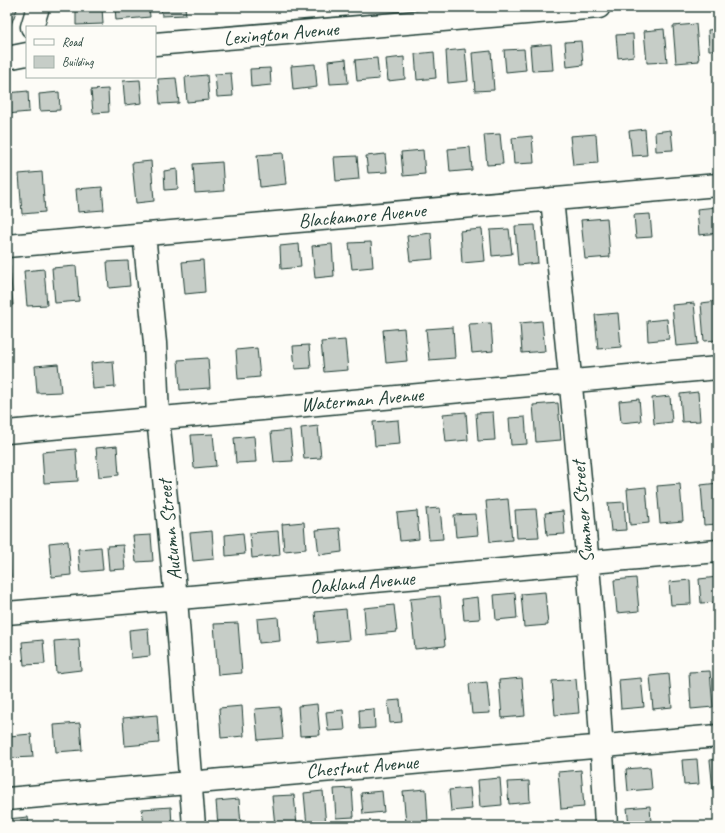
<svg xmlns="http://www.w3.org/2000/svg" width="725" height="833" viewBox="0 0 725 833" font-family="Caveat,sans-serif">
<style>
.building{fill:#c6cdc7;stroke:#1f3d34}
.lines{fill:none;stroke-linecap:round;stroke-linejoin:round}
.minor-casing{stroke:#1f3d34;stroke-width:25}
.minor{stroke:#fdfcf7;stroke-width:22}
.labels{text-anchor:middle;stroke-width:3.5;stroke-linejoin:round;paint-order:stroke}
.street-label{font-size:20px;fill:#1f3d34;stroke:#fdfcf7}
</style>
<rect width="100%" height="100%" fill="#fdfcf7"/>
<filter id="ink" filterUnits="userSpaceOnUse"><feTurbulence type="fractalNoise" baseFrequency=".025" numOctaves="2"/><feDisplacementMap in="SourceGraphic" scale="8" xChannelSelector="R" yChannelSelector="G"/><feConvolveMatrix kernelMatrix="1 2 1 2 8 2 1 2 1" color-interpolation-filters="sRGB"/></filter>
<g filter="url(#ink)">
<path class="building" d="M7,7H18L8,32H7Z
M76,7H102L103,24L76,25Z
M115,7H149L150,17L116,20Z
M161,7H185L186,15L162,16Z
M696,24L699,61L676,63L673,26Z
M664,29L667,62L647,63L644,31Z
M718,29V50H709L708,30Z
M633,34L634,56L618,58L616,35Z
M581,41L583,65L567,67L565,42Z
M551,44L553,70L532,71L530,46Z
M465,49L468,81L448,83L446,51Z
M524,49L526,70L506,72L504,50Z
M491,51L494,90L475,91L472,53Z
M434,52L436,78L417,80L415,54Z
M404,57L405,79L388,81L386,59Z
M377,58L379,79L357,81L355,60Z
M346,59L348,83L330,84L328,61Z
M315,64L317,87L293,90L291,66Z
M270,68L271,85L251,87L250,69Z
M231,73L233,96L217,97L215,74Z
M207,75L209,100L187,102L185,77Z
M176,78L179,103L160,104L158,79Z
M140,80L142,103L125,105L123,81Z
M108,89L109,112L93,113L91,90Z
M28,91L29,112L7,114V93Z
M59,92L60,110L40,111L39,94Z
M718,124V151L715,152L713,125Z
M645,129L647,155L632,156L629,131Z
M671,130L673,150L656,151L655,132Z
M500,134L503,164L487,165L484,135Z
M596,134L598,163L573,165L570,136Z
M532,136L534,163L514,164L512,138Z
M470,147L472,170L450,172L448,149Z
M423,150L425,174L403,176L401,152Z
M283,153L286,184L260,187L257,155Z
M385,154L387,172L368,173L366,156Z
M357,156L359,179L336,181L334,157Z
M151,161L154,201L136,203L132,163Z
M222,162L224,191L195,193L193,164Z
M177,169L178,189L165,190L164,171Z
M42,172L45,212L22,214L19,174Z
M102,187L104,210L78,212L76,189Z
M716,207L718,233L699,235L697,209Z
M650,214L652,237L636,238L634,215Z
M607,218L610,257L585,259L581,220Z
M535,225L538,263L518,265L515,226Z
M482,229L485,261L462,263L460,231Z
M509,229L512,254L492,256L490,230Z
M431,233L433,259L410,261L407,236Z
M371,242L373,267L352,269L349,243Z
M299,244L301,267L281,269L280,246Z
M332,244L334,276L315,278L312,246Z
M203,260L205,292L185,294L182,262Z
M128,261L130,286L109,288L107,262Z
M7,266H10L13,305L7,306Z
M76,266L79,301L55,303L52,268Z
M44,269L47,305L27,306L24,271Z
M718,301V340L704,341L701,303Z
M694,303L698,344L676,346L672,305Z
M618,313L621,347L598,349L595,315Z
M667,319L669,339L648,341L647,321Z
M542,321L545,351L522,353L520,323Z
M491,323L493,351L472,353L469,324Z
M453,327L455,358L429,360L426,329Z
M404,328L407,361L386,363L383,330Z
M345,340L348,370L324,372L321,342Z
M309,345L311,368L295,369L293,346Z
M257,348L260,377L238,379L236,350Z
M208,358L210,388L180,390L178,360Z
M113,361L115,387L93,389L91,363Z
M58,364L61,392L37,393L35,366Z
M698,392L700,421L682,422L680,394Z
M670,396L672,422L654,424L652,398Z
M639,399L641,421L621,423L619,401Z
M558,403L561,440L536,442L533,405Z
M466,412L468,440L446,442L443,414Z
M493,412L495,440L478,441L476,413Z
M525,417L527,444L511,445L509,418Z
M398,420L400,444L375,446L373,422Z
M318,426L321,458L304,459L301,428Z
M290,430L293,461L274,462L271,432Z
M213,434L216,466L194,468L191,435Z
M254,436L256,462L236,463L234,438Z
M117,446L119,475L99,477L96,448Z
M76,449L78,481L44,483L42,452Z
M718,483V524L704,525L701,485Z
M680,484L683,521L660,523L657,486Z
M646,487L649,523L630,525L627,489Z
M508,499L512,540L490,542L486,501Z
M624,502L626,530L611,531L608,503Z
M440,508L443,539L429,540L426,509Z
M536,509L539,537L517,538L515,510Z
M417,511L419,539L400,541L397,513Z
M563,511L565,534L547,535L545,513Z
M476,514L478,535L456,537L454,515Z
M304,522L306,549L284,551L282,524Z
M340,528L342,552L319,555L316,530Z
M212,531L214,559L193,561L190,533Z
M278,531L280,555L252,558L250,533Z
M243,533L245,554L226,556L225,535Z
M151,535L153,561L136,562L133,536Z
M68,541L71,575L52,577L49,543Z
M123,545L125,569L109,570L107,546Z
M101,547L103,570L80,572L78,549Z
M9,548L11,577H7V549Z
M718,577V602L701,603L699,579Z
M636,578L639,611L617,613L614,580Z
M690,580L691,604L671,605L669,582Z
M545,592L548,625L524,627L521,594Z
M515,593L517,618L496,620L494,595Z
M440,596L445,646L415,649L410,599Z
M478,597L480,619L464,620L462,599Z
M394,605L397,632L366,635L364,608Z
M346,609L349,640L318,643L315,612Z
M278,617L280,641L259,643L257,619Z
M238,623L242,673L218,675L214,624Z
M148,628L150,656L131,658L129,630Z
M79,639L81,670L56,673L54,641Z
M43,640L45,664L24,665L22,642Z
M710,671L713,707L691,709L689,672Z
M669,674L672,707L653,709L650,676Z
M522,678L525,716L502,718L499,680Z
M641,678L644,707L621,709L619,680Z
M576,679L579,713L555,715L552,681Z
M487,682L490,713L472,714L469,684Z
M400,700L402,722L390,723L388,701Z
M317,704L320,735L300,736L298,706Z
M242,706L244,736L221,738L219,708Z
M280,707L283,738L258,740L255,709Z
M374,709L375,728L360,729L359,710Z
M343,710L345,730L328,731L326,712Z
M157,715L159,743L125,746L123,718Z
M80,723L82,750L56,752L54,725Z
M31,734L33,757L11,758L9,736Z
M697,759L699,784L684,785L682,760Z
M718,759V789L713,790L710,760Z
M650,767L652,789L628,791L626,769Z
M581,770L584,807L561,809L558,772Z
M500,778L502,805L480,807L478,780Z
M529,781L530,802L509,804L507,782Z
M352,788L354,817L336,818L334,789Z
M470,788L472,809L451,811L449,790Z
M426,789L428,821L406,823L403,791Z
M323,791L326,826H307L304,793Z
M382,791L384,812L363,814L361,793Z
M294,795L297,825L275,826L272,796Z
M239,799L241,826H218L216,801Z
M650,806L651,823L629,825L627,808Z
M171,807L172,826H144L142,809Z
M28,817L29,826H7V819Z
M104,821L105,826H81V823Z"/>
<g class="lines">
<g class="minor-casing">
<path id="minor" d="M32,27L38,7
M155,44L599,7
M7,58L27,54
M552,199C573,407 596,616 606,826
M144,234L155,343L158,418L176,599L194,826
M7,246L718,185
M7,432L718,368
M7,613L718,551
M7,799L718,736"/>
</g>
<use href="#minor" class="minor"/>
</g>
</g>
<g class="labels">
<g class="street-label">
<text transform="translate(281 33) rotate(-5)" y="7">Lexington Avenue</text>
<text transform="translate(362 215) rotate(-5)" y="7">Blackamore Avenue</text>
<text transform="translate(362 399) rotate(-5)" y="7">Waterman Avenue</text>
<text transform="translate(582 512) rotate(-95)" y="7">Summer Street</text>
<text transform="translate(169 530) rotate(-96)" y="7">Autumn Street</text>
<text transform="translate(362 582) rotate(-5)" y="7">Oakland Avenue</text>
<text transform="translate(362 766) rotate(-5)" y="7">Chestnut Avenue</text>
</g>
</g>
<rect width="725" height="833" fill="none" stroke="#fdfcf7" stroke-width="24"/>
<rect x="12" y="12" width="701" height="809" fill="none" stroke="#1f3d34" stroke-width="1.5" filter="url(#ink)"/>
<rect x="26" y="26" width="130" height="52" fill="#fdfcf7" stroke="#a4b0a9"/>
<rect x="34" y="39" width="20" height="6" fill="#fdfcf7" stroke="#a4b0a9"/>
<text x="62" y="46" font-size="12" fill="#1f3d34">Road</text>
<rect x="34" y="56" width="20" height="12" fill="#c6cdc7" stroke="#a4b0a9"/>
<text x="62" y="66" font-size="12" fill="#1f3d34">Building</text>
</svg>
